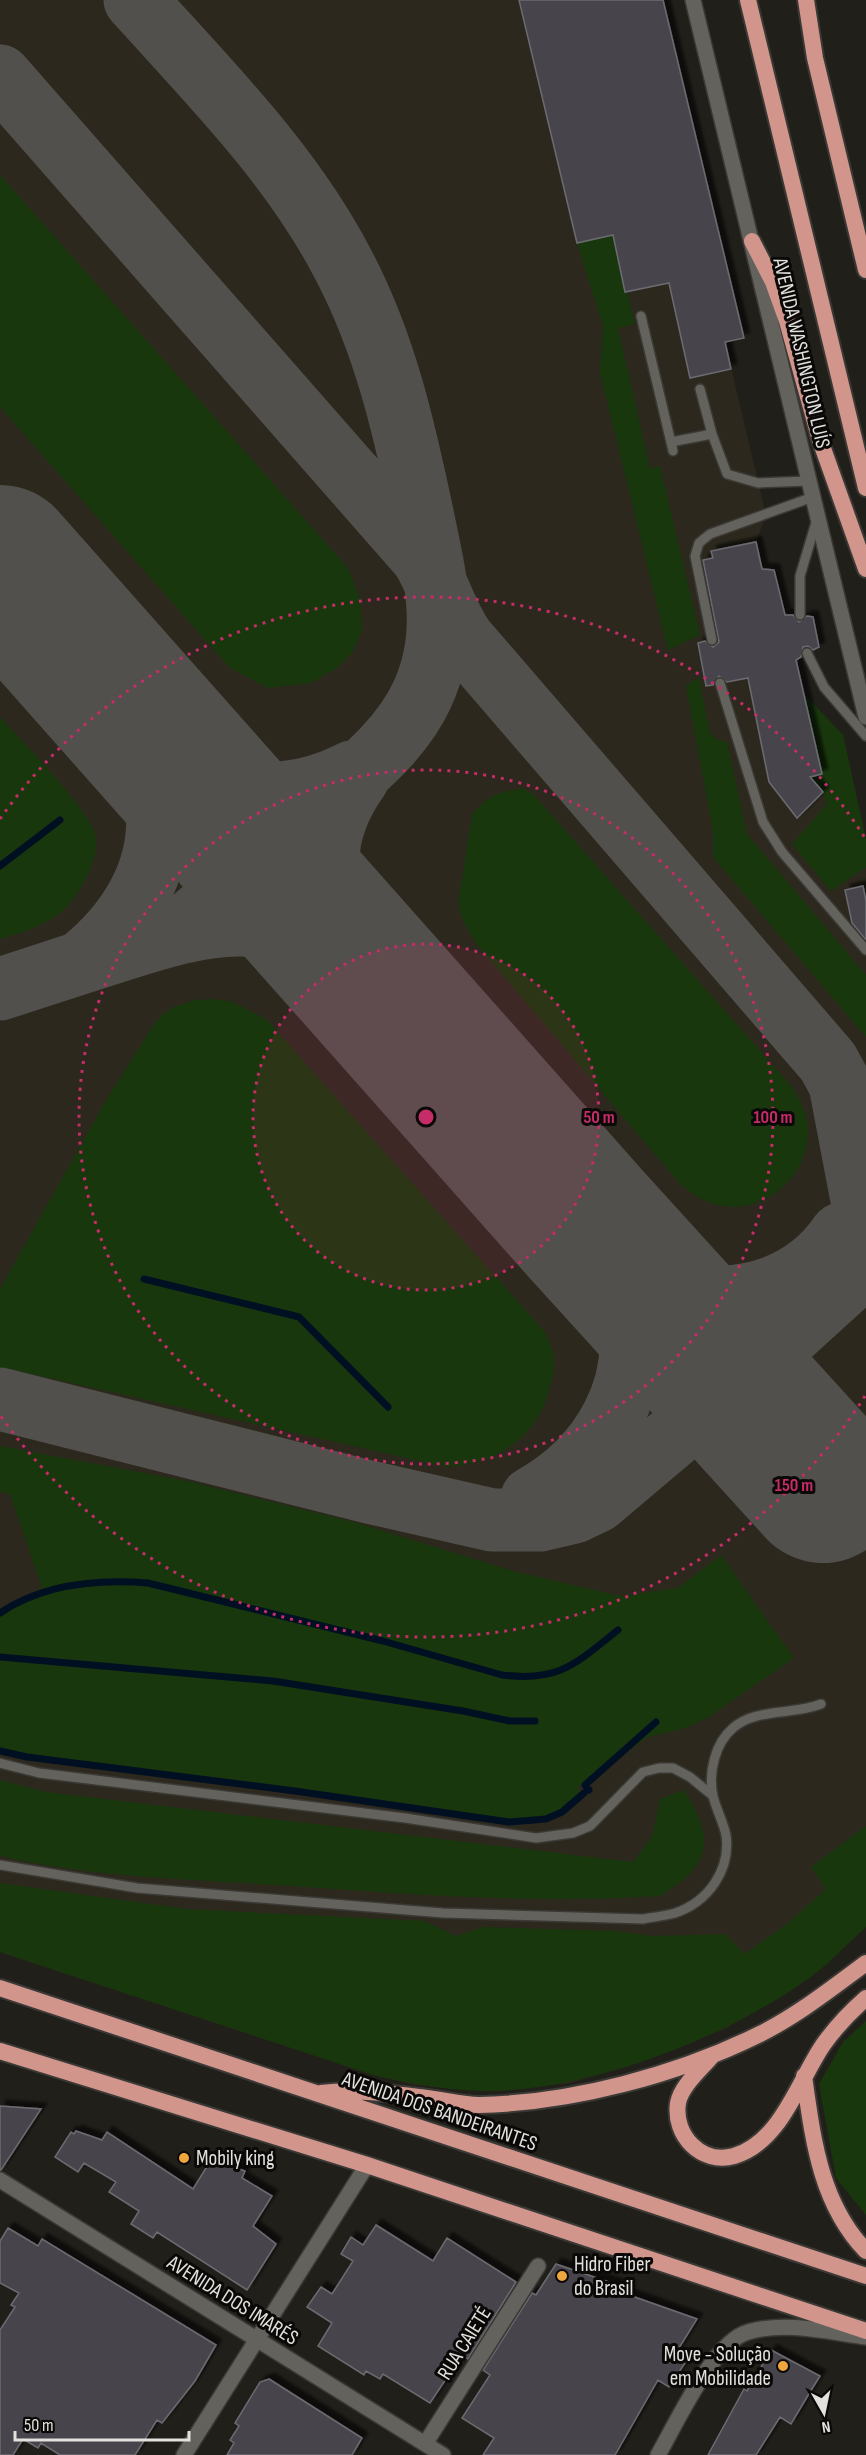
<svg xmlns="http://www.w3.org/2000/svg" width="866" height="2455" viewBox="0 0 866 2455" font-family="'Sofia Sans Condensed',sans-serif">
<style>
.built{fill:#2c281d}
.green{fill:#18370c}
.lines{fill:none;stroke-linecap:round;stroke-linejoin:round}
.stream{stroke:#001022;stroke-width:7}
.taxiway{stroke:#52504c;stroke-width:63}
.runway{stroke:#52504c;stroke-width:156}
.building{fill:#46454b;stroke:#6c6b71;stroke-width:1.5;filter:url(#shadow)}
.service-casing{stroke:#3a3935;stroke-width:12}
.minor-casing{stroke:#3a3935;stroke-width:18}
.trunk-casing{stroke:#3a3935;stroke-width:20}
.service{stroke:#64625c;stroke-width:9}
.minor{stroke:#64625c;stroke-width:15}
.trunk{stroke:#d2958c;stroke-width:16}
.ring{fill:none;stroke:#c52c68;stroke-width:3;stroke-dasharray:3 6}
.poi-dot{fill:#f0a63f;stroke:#0a0907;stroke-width:2}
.labels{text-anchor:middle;stroke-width:6;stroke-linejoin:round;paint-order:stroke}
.street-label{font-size:21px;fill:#e2e1dd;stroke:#0a0907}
.poi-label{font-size:21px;fill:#e2e1dd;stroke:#0a0907;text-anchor:start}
.centre{fill:#c52c68;stroke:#0a0907;stroke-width:3}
.ring-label{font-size:18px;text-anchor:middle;font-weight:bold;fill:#c52c68;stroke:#0a0907;stroke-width:6;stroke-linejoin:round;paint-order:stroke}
</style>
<defs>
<filter id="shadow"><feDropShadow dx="5.5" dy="-5.5" stdDeviation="1.5" flood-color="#0009"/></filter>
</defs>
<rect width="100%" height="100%" fill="#211f1a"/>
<path class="built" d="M0,0H663L744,338L725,342L766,515L756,542L762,569L774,570L785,614L813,617L819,647L796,660L804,694L843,735L866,839V1927L812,1976L725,2029L632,2064L571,2083L482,2091L415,2085L373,2075L0,1952Z"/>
<path class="green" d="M0,175L348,568L360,599L362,630L352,653L337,668L311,683L268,688L230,668L0,407Z
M613,235L635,324L618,328L650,468L660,466L700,635L668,650L600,373L603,326L577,243Z
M699,677L710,733L716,739L727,742L747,834L866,975V1037L713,857V831L686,686Z
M804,694L843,735L866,839V867L831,891L792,844L827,804L823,792L810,777L821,774Z
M0,717C21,740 88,808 95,834C102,857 77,900 59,914C42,927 20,933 0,939Z
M524,789L534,795L793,1088C800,1101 808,1114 808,1130C809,1181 757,1219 710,1203C700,1199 691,1192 682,1186L478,946C468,930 458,917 459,898L472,815C486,796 502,790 524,789Z
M214,999L233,1002L267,1020L545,1332C548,1340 553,1350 554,1359C555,1369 552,1380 549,1390C537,1438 495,1465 447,1467L0,1367V1289L105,1102L153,1026L163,1014L176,1006L195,1000Z
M0,1446L187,1481L354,1522L513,1571L620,1596L678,1588L721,1555L794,1658L709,1717L686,1728L648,1737L577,1788L582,1793C556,1816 543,1820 509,1820L295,1789L28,1755L0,1749V1608L42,1588L10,1494L0,1492Z
M0,1780L46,1792L633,1862L652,1837L660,1799L684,1790C716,1839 711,1866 660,1896C531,1904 404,1894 275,1885C184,1879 89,1877 0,1856Z
M866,1826V1927C848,1943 831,1962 812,1976C727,2038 586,2093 480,2091C444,2090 408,2083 373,2075L0,1952V1883L187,1909L424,1921L456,1936L483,1927L616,1931L652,1936L725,1934L745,1954L788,1923L826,1889L811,1867Z
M866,2021V2215L836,2178L819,2084L843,2042Z"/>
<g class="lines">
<path class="stream" d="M0,866L60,820
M144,1279L299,1317L388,1407
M0,1613C43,1584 98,1579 148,1583L383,1641L502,1675C560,1682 575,1664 618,1630
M0,1657L273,1681L463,1711L510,1721H535
M0,1751L27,1757L295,1791L509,1822L546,1819L562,1812L584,1793
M589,1790L585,1785L656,1722"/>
<path class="taxiway" d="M135,0C210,83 292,165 344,266C385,344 404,428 422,513C435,577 451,633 422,695C400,743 354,777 316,811C271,851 225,891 180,931
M0,76L422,557C439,584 445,614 464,640L828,1062L840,1084L866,1221
M136,716C143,745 154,776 157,806C163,870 129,924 80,963C204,924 273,891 380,992
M160,743C177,755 195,770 214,780C257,803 311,793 352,772
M356,966C325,898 311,843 358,778
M0,989L80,963
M621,1265C643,1274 667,1289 690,1294C748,1305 807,1284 841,1234
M0,1399L369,1492L492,1520H540L574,1512L597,1501L733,1386L843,1286C857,1267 863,1252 866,1229
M532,1498C602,1459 648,1382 625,1301C617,1274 599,1248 585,1223"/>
<path class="runway" d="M0,563L585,1223L823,1485"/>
</g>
<path class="building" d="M519,0H663L744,338L725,342L731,369L690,378L669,283L625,292L613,235L577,243Z
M756,542L762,569L774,570L785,615H793L799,622L807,616L813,617L819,647L813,650L808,646L803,647L801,657L796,660L822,774L810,777L823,792L797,818L769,782L748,678L727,682L719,676L713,685L706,686L698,643L705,641L713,647L719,642L703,560L713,558L711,551Z
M863,886L866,901V940L852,923L845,890Z
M0,2106L41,2109L1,2170H0Z
M76,2131L102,2140L107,2132L193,2189L211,2160L245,2171L242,2178L272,2196L253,2226L276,2244L247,2290L157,2232L153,2238L131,2224L139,2211L109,2192L116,2182L84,2163L78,2172L55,2157L71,2132L74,2134Z
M376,2225L433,2261L447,2238L516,2282L468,2359L462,2355L430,2403L383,2374L380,2379L366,2371L364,2375L318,2346L332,2323L307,2307L321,2287L332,2294L353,2261L341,2254L351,2237L363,2245Z
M8,2228L38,2246L42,2239L216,2345L195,2381L162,2423L157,2420L135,2455H60L41,2443L38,2448L23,2439L13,2455H0V2330L15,2307L11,2305L19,2293L0,2283V2241Z
M556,2264L629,2289L626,2294L697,2319L674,2356L685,2363L669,2387L658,2380L615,2455H483L494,2438L462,2418L490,2375L483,2370L532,2293L536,2295Z
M771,2350L820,2376L810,2392L791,2424L780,2417L756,2455H708L744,2389L747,2391Z
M269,2379L362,2438L352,2455H227L234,2443L230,2440L239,2426L235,2423L260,2382Z"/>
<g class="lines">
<g class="service-casing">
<path id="service" d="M641,316L673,451
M712,434L727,474L758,483L809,481
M671,442L712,434L700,389
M800,615V576L817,519
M712,640L695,556L699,543L710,534L813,497
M807,653L824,687L866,736
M720,683L763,822L782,852L866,950
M0,1763L39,1773L405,1818L536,1838L573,1833L590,1826L643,1772L659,1768H673L690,1777L712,1795
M0,1865L137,1888L443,1913L643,1919C653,1917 665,1916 675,1913C708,1902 731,1870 726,1835C723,1821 716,1809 713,1796C708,1773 715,1743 733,1728C755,1708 794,1715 821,1704"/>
</g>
<g class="minor-casing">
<path id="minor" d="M693,0L866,717
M0,2180L443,2455
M425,2444L538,2266
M184,2455L367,2165
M658,2455C676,2424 714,2341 748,2332C785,2321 828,2332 866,2337"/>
</g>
<g class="trunk-casing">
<path id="trunk" d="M748,0L866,488
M806,0L815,58L866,270
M752,241L773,282L787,321L820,440L866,569
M0,1988L866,2276
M0,2051L367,2165L866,2331
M712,2056C701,2069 681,2086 678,2103C673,2135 701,2165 734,2156C781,2142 798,2082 823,2045C835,2028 850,2012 866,1998
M804,2076C813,2139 820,2203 866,2251
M321,2093C359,2089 396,2094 434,2099C449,2101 464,2105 479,2105C572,2103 677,2075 760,2034C798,2015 832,1988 866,1963"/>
</g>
<use href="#service" class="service"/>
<use href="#minor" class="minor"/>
<use href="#trunk" class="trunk"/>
</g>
<circle cx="426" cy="1117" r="173" fill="#c52c68" fill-opacity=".12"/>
<g class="ring">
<circle cx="426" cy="1117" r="173"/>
<circle cx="426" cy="1117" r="347"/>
<path d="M865 1396A520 520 0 0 1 0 1415M0 819A520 520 0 0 1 865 838"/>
</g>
<g class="poi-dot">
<circle cx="184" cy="2158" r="6"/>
<circle cx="562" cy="2276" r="6"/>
<circle cx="783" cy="2366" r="6"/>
</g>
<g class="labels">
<g class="street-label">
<text transform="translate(802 353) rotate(77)" y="7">AVENIDA WASHINGTON LUÍS</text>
<text transform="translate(440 2111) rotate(19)" y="7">AVENIDA DOS BANDEIRANTES</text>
<text transform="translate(233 2300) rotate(32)" y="7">AVENIDA DOS IMARÉS</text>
<text transform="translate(464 2343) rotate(-58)" y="7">RUA CAIETÉ</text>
</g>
<g class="poi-label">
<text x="196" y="2165">Mobily king</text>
<text x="574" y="2271">Hidro Fiber<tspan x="574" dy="24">do Brasil</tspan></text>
<text x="771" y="2361" text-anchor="end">Move - Solução<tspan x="771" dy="24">em Mobilidade</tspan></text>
</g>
</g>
<circle cx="426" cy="1117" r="9" class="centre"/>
<g class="ring-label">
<text x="599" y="1123">50 m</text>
<text x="773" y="1123">100 m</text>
<text x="794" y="1491">150 m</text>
</g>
<g transform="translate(824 2413) rotate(171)" stroke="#0a0907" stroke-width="4.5" paint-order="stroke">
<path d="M0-4.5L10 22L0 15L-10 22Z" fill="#e2e1dd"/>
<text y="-9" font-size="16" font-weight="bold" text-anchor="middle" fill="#e2e1dd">N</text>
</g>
<path d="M15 2431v9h174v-9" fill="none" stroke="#e2e1dd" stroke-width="3"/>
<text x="24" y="2431" font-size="18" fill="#e2e1dd" stroke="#0a0907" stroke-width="4.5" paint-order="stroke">50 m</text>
</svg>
